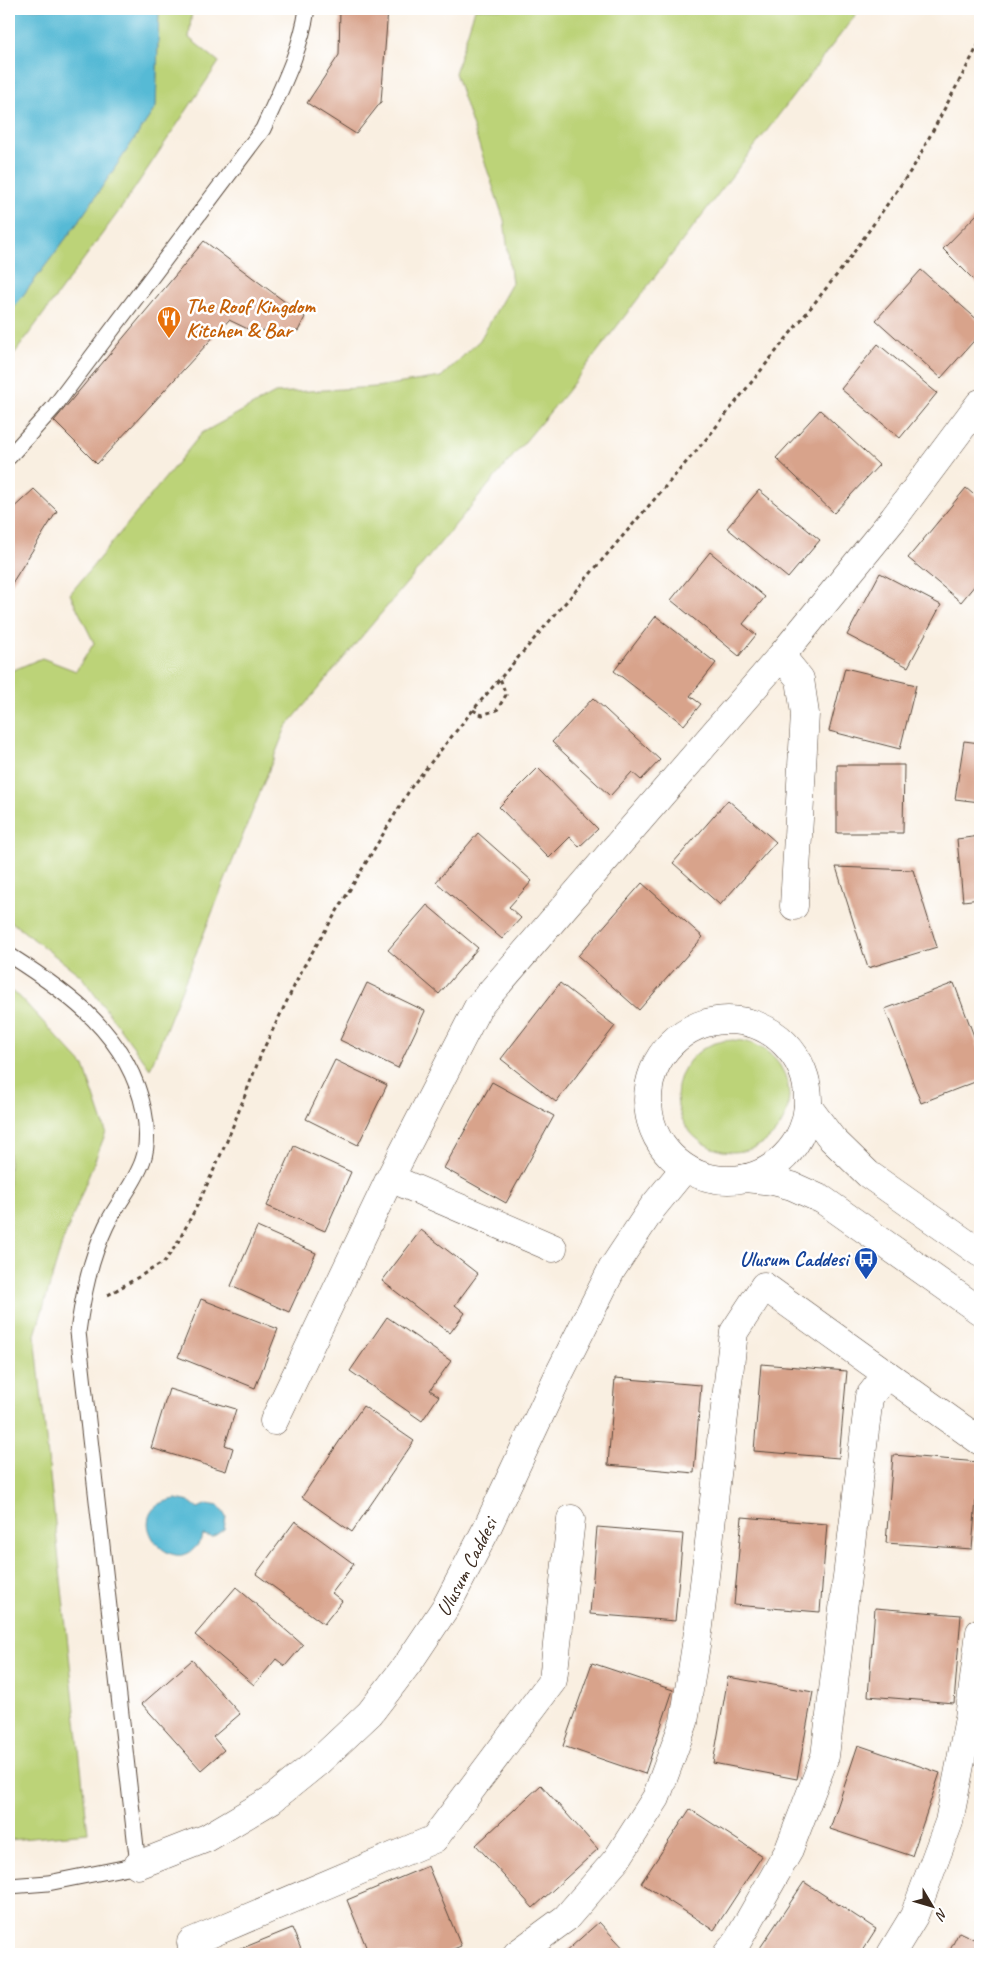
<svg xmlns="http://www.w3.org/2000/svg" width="989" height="1963" viewBox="0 0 989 1963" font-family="Caveat,sans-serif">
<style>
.green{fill:#bcd378;stroke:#7c7e4b}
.water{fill:#56bad5;stroke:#48727a}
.building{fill:#d8a38b}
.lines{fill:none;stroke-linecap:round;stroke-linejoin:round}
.service-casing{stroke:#58483b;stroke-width:17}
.minor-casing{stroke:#58483b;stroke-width:29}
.tertiary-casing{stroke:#58483b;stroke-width:29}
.path{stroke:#58483b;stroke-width:3;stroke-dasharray:4 4;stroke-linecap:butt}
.service{stroke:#fff;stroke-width:15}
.minor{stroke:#fff;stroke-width:28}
.tertiary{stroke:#fff;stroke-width:28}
.labels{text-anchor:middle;stroke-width:5;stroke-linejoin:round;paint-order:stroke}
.food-label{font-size:21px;font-weight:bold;fill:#c56008;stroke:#fff;text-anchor:start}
.transit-label{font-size:21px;font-weight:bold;fill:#164399;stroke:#fff;text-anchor:end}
.street-label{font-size:21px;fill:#3b2a1e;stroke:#fff}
</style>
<rect width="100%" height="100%" fill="#fff"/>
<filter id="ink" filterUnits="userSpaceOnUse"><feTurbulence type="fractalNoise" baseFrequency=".02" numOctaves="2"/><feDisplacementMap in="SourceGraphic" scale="10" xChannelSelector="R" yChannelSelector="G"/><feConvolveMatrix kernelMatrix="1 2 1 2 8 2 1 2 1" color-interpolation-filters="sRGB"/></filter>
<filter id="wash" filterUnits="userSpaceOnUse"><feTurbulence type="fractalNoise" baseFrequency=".0096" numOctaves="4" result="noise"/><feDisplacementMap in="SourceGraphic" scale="20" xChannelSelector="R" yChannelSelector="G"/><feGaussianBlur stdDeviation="1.12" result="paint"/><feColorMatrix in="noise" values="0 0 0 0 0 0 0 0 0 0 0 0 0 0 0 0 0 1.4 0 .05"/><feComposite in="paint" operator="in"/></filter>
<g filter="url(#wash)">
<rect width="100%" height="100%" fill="#f9efe1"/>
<path class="green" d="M159,9H192L189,38L219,62L122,207L9,361V314L79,221L156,107Z
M475,9H860L565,394L286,727L150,1069L81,976L9,920V672L42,658L76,671L94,643L70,594L202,433L275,393L376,387L441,377L480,340L512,283L504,220L455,73Z
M9,990L19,996L84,1066L106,1132L63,1241L35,1335L88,1833L9,1840Z
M677 1096a56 56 0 1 1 112 0a56 56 0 1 1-112 0Z"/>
<path class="water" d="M9,9H159L156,107L79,221L9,314Z
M176,1499L190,1502L198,1508L207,1504L219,1506L226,1517L224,1529L213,1537L203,1535C179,1593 110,1509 176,1499Z"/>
<g id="blocks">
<path class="building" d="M340,9H388L381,102L356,134L307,103L339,55Z
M980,211V286L943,249Z
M204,241L305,317L298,331L250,330L229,320L97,464L54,421Z
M921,270L980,322V334L941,378L876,320Z
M878,344L937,393L900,438L841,389Z
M820,410L879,465L834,513L776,458Z
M966,488L980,500V579L961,602L908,558Z
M34,489L57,511L9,588V512Z
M759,490L820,540L788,578L727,528Z
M710,552L765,597L743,624L756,635L739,656L671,600Z
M880,573L941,605L908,667L847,635Z
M656,616L716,663L690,696L701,704L684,725L614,671Z
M845,668L916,685L900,749L829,731Z
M593,698L660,760L641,780L632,772L610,796L552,742Z
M964,741L980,743V802L955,799Z
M837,765H904L903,833H837Z
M538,768L598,829L579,847L570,837L549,858L499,807Z
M728,800L776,842L720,905L673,863Z
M478,833L532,881L509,907L521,918L502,939L436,882Z
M980,836V899L963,901L957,839Z
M836,867L913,870L937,947L868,968Z
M642,883L703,937L639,1010L578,956Z
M427,905L478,948L439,994L388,950Z
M367,983L425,1011L398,1068L340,1040Z
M560,983L615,1026L556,1102L501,1059Z
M954,983L980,1052V1080L921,1103L885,1009Z
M335,1060L387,1085L358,1145L306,1119Z
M492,1082L554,1116L506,1203L444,1168Z
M294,1146L351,1172L325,1231L267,1206Z
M257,1227L316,1253L289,1312L231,1286Z
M421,1230L478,1274L455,1305L465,1313L450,1333L382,1281Z
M201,1299L278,1329L255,1388L178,1357Z
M387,1317L451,1361L430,1390L439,1396L422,1421L350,1371Z
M761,1364L847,1371L839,1458L754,1451Z
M615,1378L701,1385L694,1473L608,1465Z
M169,1389L236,1409L225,1445L233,1448L226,1471L151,1448Z
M363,1406L414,1441L352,1532L302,1497Z
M893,1455L979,1462L972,1549L886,1543Z
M742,1517L827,1524L820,1612L734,1605Z
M295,1521L354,1564L332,1593L342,1601L324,1624L256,1574Z
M597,1527L683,1534L675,1621L590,1614Z
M236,1587L303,1645L285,1666L276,1659L254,1685L195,1635Z
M875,1608L961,1615L954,1703L868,1696Z
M192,1660L240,1714L213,1737L224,1750L201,1770L142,1704Z
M592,1663L673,1690L645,1774L563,1746Z
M728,1677L813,1692L797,1779L713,1763Z
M858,1745L940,1773L912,1856L830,1829Z
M541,1785L598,1849L533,1908L476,1845Z
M690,1809L762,1856L714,1930L641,1883Z
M428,1866L461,1946L441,1954H369L347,1900Z
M804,1882L876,1929L860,1954H756Z
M599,1922L629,1954H563Z
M292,1928L303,1954H228Z
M959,1932L980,1942V1954H948Z"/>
</g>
</g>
<g filter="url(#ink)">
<use href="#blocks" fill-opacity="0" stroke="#58483b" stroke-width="1"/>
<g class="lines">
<g class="service-casing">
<path id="service" d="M9,457L54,407L263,129C280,91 301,51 307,9
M9,955C69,993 129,1036 144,1111C147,1125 148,1146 143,1160C135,1184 117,1203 106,1226C90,1260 83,1295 78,1332L138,1865L48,1883L9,1886"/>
</g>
<g class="minor-casing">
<path id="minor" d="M781,656L800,679L805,714L794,906
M390,1178L553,1248
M274,1421L390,1178L478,1007L781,656L894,518L980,403
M193,1954L191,1942L434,1839L553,1680L571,1519
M517,1954L566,1918L617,1859L656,1798L684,1722L699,1626L734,1332L764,1286L980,1441
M727,1954L737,1942L788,1852L825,1756L869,1397L887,1374
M891,1954L914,1916L949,1822L969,1718L980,1632"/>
</g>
<g class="tertiary-casing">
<g id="tertiary">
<circle cx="728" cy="1100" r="80"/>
<path d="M808,1107L832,1139L868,1174L980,1253"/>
<path d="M745,1178L773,1181L792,1186L823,1200L980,1311"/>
<path id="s1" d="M138,1865L207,1838L271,1800L318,1762L370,1713L409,1662L447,1605L487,1528L560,1372L612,1269L653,1207L685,1168"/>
</g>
</g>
<path class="path" d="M473,710L482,715L497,710L506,695L500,678
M108,1295L164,1262L177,1244L199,1202L227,1141L262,1052L304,966L412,786L473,710L708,437L847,262L914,166L980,42"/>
<use href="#service" class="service"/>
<use href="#minor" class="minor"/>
<use href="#tertiary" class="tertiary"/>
</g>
</g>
<defs>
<g id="restaurant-pin" transform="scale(1.25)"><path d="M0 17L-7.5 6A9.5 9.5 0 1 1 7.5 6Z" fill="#e8710a" stroke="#fff"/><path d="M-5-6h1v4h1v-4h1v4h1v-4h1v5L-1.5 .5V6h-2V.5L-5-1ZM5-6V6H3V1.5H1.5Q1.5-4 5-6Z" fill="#fff"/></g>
<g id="bus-pin" transform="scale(1.25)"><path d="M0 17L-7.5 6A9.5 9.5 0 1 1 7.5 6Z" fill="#1a4fb4" stroke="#fff"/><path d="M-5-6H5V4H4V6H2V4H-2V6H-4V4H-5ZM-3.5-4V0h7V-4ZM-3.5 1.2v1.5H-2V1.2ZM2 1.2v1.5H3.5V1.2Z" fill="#fff"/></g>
</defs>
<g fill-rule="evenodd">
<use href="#restaurant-pin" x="169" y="318"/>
<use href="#bus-pin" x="866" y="1259"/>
</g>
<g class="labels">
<g class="food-label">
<text x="186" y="313">The Roof Kingdom<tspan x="186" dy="24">Kitchen &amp; Bar</tspan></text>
</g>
<g class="transit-label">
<text x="848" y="1266">Ulusum Caddesi</text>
</g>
<g class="street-label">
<text dy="7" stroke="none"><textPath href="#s1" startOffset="456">Ulusum Caddesi</textPath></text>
</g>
</g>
<rect width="989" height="1963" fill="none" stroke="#fff" stroke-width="30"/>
<g transform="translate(932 1906) rotate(128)" stroke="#ffffff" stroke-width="4" paint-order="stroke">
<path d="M0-4L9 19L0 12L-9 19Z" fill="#3b2a1e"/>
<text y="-8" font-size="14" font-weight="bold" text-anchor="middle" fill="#3b2a1e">N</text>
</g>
</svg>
